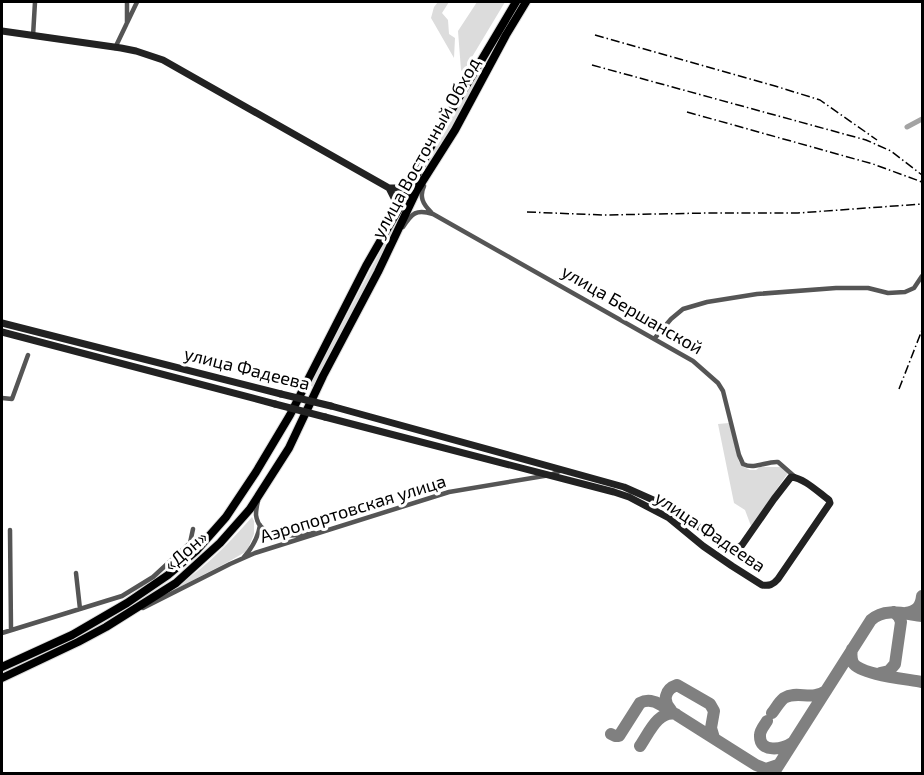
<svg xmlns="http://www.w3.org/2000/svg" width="924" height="775" viewBox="0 0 924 775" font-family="'Exo 2',sans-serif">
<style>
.green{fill:#dcdcdc}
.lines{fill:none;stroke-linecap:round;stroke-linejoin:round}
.canal{stroke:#a3a3a3;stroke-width:5}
.taxiway{stroke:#808080;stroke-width:12}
.highway-casing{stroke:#dbdbdb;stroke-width:10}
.street{stroke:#555;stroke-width:4.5}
.secondary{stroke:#222;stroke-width:7}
.highway{stroke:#000;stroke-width:8}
.rail{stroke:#000;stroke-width:1.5;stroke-dasharray:9 3 1.5 3;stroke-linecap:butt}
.secondary-bridge{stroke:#222;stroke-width:7}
.labels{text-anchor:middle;stroke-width:6;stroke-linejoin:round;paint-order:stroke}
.street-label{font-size:18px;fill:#000;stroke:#fff}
</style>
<rect width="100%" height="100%" fill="#fff"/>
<path class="green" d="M438,2H449L442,13L448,20L449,34L455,38L454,58L431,18L434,7Z
M477,2H505L463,72L461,70L458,31Z
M479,70H482L483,72L378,265L314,387L311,386L310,385L415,185Z
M729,423L739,462L744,467L750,470H756L760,467H781L788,473L751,526L745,510L734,503L718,424Z
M252,517L254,521V534L247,551L228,562L166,594C200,572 225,548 252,517Z"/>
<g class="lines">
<path class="canal" d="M907,127L922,119"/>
<path class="taxiway" d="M906,613C916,611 921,607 922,596
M852,649C851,654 851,658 853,663C861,675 907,679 922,682
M880,673L889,671L895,664L901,622L899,617L894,612
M671,710C662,701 665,689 677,685L710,704L714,711L711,728L714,738
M772,713C776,708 779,702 784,698C797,690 812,701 826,691
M767,721C764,726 760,730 760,735C759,754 783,749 792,743
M611,734L615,736H619L640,703C647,699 655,701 661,705L756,765L766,769L778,765
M640,746C649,733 658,710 676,714
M773,774L871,620C885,607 905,614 922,616"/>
<g class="highway-casing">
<path id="highway" d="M2,667L72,635L127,603L168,575L196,551L226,517L256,472L290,415L366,266L405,198L438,133L516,2
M2,678L78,642L106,627L176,583L220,543L250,509L289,448L323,376L378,272L417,190L455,130L506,35L526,2"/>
</g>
<path class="street" d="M127,23V2
M33,36L35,2
M115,48L137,2
M424,186C419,197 423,204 431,212
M403,227C412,213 416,209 433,214L693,361L718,383L723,391L739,455L743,464C755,470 766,461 778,462L794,476
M654,339L671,319L683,309L707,302L757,294L836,288H868L888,293L905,292L914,288L922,276
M2,398L12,399L28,355
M258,501C257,505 256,510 256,515C259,541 296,536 314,533
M10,530L11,630
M244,557C253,547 258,538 260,525
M76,573L80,609
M143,608L230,564L255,553L449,492L550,475L560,471
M2,633L122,596L153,577L190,543L193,529"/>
<path class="secondary" d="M2,31L121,48L136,51L163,60L389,188H402L408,180L429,143
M389,188L396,202L394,217
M2,323L281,394
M2,332L275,404
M325,417L614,492L629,497L669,518L703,546L732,566L762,585C769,586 773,585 778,579L830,503L829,500C818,492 804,478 791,477L774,499L742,545L736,549L733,548L660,503L624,487L331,406"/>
<use href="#highway" class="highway"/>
<path class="rail" d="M595,35L775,86L820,100L877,140
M592,65L866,140L891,151L922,175
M687,112L873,164L922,182
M527,212L604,215L708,213H798L922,204
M899,389L922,330"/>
<path class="secondary-bridge" d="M281,394L331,406
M275,404L325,417"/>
</g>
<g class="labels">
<g class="street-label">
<text transform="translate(426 148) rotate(-61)" y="6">улица Восточный Обход</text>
<text transform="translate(632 310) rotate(30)" y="6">улица Бершанской</text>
<text transform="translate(247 369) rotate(14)" y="6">улица Фадеева</text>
<text transform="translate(353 509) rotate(-17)" y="6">Аэропортовская улица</text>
<text transform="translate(710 532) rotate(34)" y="6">улица Фадеева</text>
<text transform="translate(186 551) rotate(-41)" y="6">«Дон»</text>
</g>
</g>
<rect width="924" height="775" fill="none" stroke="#000000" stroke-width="6"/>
</svg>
